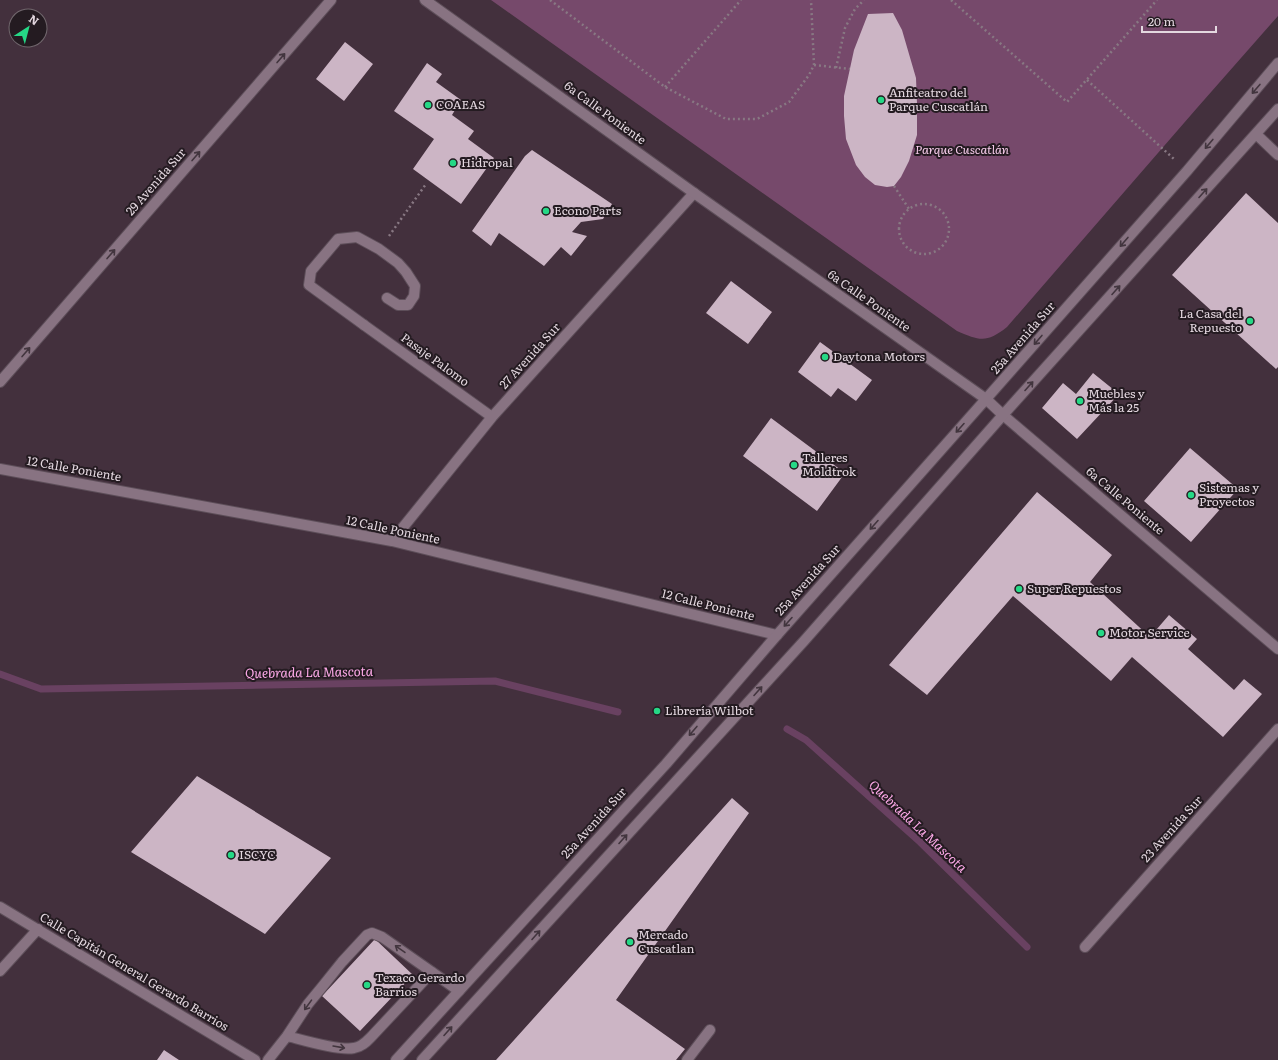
<svg xmlns="http://www.w3.org/2000/svg" width="1278" height="1060" viewBox="0 0 1278 1060" font-family="Literata,serif">
<style>
.green{fill:#76496b}
.lines{fill:none;stroke-linecap:round;stroke-linejoin:round}
.stream{stroke:#694161;stroke-width:7}
.building{fill:#ccb5c5}
.lane-casing{stroke:#5d4e59;stroke-width:12}
.street-casing{stroke:#5d4e59;stroke-width:12}
.secondary-casing{stroke:#5d4e59;stroke-width:12}
.path{stroke:#887883;stroke-width:2.5;stroke-dasharray:2 3;stroke-linecap:butt}
.lane{stroke:#887382;stroke-width:10}
.street{stroke:#887382;stroke-width:10}
.secondary{stroke:#887382;stroke-width:10}
.oneway{stroke:#42353e}
.poi-dot{fill:#25d886;stroke:#241b21;stroke-width:1.5}
.labels{text-anchor:middle;stroke-width:4;stroke-linejoin:round;paint-order:stroke}
.poi-label{font-size:12px;fill:#e4d8e0;stroke:#241b21;text-anchor:start}
.street-label{font-size:12px;fill:#e4d8e0;stroke:#241b21}
.park-label{font-size:12px;font-style:italic;fill:#f7cceb;stroke:#241b21}
.water-label{font-size:13px;font-style:italic;fill:#fda9e8;stroke:#241b21}
</style>
<rect width="100%" height="100%" fill="#43303d"/>
<path class="green" d="M491,0H1278V16L1197,108L1007,327C987,343 980,341 957,331Z"/>
<g class="lines">
<path class="stream" d="M0,674L41,689L495,681L618,712
M787,729L806,740L920,842L1027,947"/>
</g>
<path class="building" d="M893,13L902,30L916,78L917,104V135L909,161L901,177L894,186L887,187L875,185L865,177L856,165L846,139L844,116V96L854,50L868,14Z
M345,42L373,64L344,101L316,79Z
M427,63L442,74L436,82L461,100L452,115L474,131L468,139L494,158L461,204L413,169L434,139L394,111Z
M532,150L612,204L603,219L581,222L572,232L587,236L571,256L561,247L544,266L499,233L491,246L472,231L525,156Z
M1246,193L1278,223V367L1276,369L1172,275Z
M731,281L772,312L748,344L706,313Z
M820,342L872,380L856,401L838,388L831,397L798,372Z
M1093,373L1119,394L1077,439L1042,408L1063,383L1076,394Z
M771,418L845,473L817,511L743,456Z
M1190,448L1238,489L1191,542L1144,501Z
M1037,492L1112,555L1090,582L1150,637L1169,615L1197,639L1188,649L1234,690L1244,679L1262,694L1223,737L1132,657L1111,681L1013,596L927,695L889,665Z
M197,776L331,858L265,934L131,852Z
M732,798L749,813L616,1000L685,1049L676,1060H496Z
M375,939L413,975L360,1031L322,996Z
M164,1050L179,1060H157Z"/>
<g class="lines">
<g class="lane-casing">
<path id="lane" d="M364,325L309,285L311,271L338,239L357,237L379,249L398,263L406,272L415,286L414,296L408,305H398L387,298
M287,1036C303,1040 339,1051 354,1048C362,1047 367,1041 372,1036L432,972
M268,1060L287,1036L308,1004L322,987L342,962L367,935L372,933L382,937L459,991
M687,1060L710,1030"/>
</g>
<g class="street-casing">
<path id="street" d="M364,325L492,417
M0,382L331,0
M1003,415L1278,649
M0,469L392,541L777,635
M392,541L492,417L694,193
M0,907L255,1060
M1085,947L1278,729
M0,971L38,929"/>
</g>
<g class="secondary-casing">
<path id="secondary" d="M425,0L694,193L986,399L1003,415
M1256,134L1278,155
M396,1060L666,764L777,635L986,399L1187,171L1278,63
M422,1060L804,641L1003,415L1278,109"/>
</g>
<path class="path" d="M550,0L665,87L726,119H757L789,102L809,75L814,65L811,0
M951,0L1067,102L1157,0
M814,65L850,69
M836,68L845,28L855,9L864,0
M1087,80L1174,159
M665,87L741,0
M894,186L909,209
M899 229a25 25 0 1 1 50 0a25 25 0 1 1-50 0Z
M389,236L426,184"/>
<use href="#lane" class="lane"/>
<use href="#street" class="street"/>
<use href="#secondary" class="secondary"/>
</g>
<defs><path id="oneway-shaft" d="M-6 0H5M1.5-3L5.5 0L1.5 3" fill="none" stroke-width="1.6" stroke-linecap="round" stroke-linejoin="round"/></defs>
<g class="oneway">
<use href="#oneway-shaft" transform="translate(281 58) rotate(-49)"/>
<use href="#oneway-shaft" transform="translate(1256 89) rotate(131)"/>
<use href="#oneway-shaft" transform="translate(1209 144) rotate(130)"/>
<use href="#oneway-shaft" transform="translate(196 156) rotate(-49)"/>
<use href="#oneway-shaft" transform="translate(1203 193) rotate(-48)"/>
<use href="#oneway-shaft" transform="translate(1124 242) rotate(131)"/>
<use href="#oneway-shaft" transform="translate(111 254) rotate(-49)"/>
<use href="#oneway-shaft" transform="translate(1116 290) rotate(-48)"/>
<use href="#oneway-shaft" transform="translate(1038 340) rotate(131)"/>
<use href="#oneway-shaft" transform="translate(26 352) rotate(-49)"/>
<use href="#oneway-shaft" transform="translate(1029 386) rotate(-48)"/>
<use href="#oneway-shaft" transform="translate(960 428) rotate(132)"/>
<use href="#oneway-shaft" transform="translate(874 525) rotate(132)"/>
<use href="#oneway-shaft" transform="translate(788 622) rotate(132)"/>
<use href="#oneway-shaft" transform="translate(758 691) rotate(-48)"/>
<use href="#oneway-shaft" transform="translate(693 731) rotate(131)"/>
<use href="#oneway-shaft" transform="translate(623 839) rotate(-48)"/>
<use href="#oneway-shaft" transform="translate(536 935) rotate(-48)"/>
<use href="#oneway-shaft" transform="translate(400 949) rotate(-145)"/>
<use href="#oneway-shaft" transform="translate(308 1005) rotate(126)"/>
<use href="#oneway-shaft" transform="translate(448 1031) rotate(-48)"/>
<use href="#oneway-shaft" transform="translate(339 1047) rotate(10)"/>
</g>
<g class="poi-dot">
<circle cx="881" cy="100" r="4"/>
<circle cx="428" cy="105" r="4"/>
<circle cx="453" cy="163" r="4"/>
<circle cx="546" cy="211" r="4"/>
<circle cx="1250" cy="321" r="4"/>
<circle cx="825" cy="357" r="4"/>
<circle cx="1080" cy="401" r="4"/>
<circle cx="794" cy="465" r="4"/>
<circle cx="1191" cy="495" r="4"/>
<circle cx="1019" cy="589" r="4"/>
<circle cx="1101" cy="633" r="4"/>
<circle cx="657" cy="711" r="4"/>
<circle cx="231" cy="855" r="4"/>
<circle cx="630" cy="942" r="4"/>
<circle cx="367" cy="985" r="4"/>
</g>
<g class="labels">
<g class="poi-label">
<text x="889" y="97">Anfiteatro del<tspan x="889" dy="14">Parque Cuscatlán</tspan></text>
<text x="436" y="109">COAEAS</text>
<text x="461" y="167">Hidropal</text>
<text x="554" y="215">Econo Parts</text>
<text x="1242" y="318" text-anchor="end">La Casa del<tspan x="1242" dy="14">Repuesto</tspan></text>
<text x="833" y="361">Daytona Motors</text>
<text x="1088" y="398">Muebles y<tspan x="1088" dy="14">Más la 25</tspan></text>
<text x="802" y="462">Talleres<tspan x="802" dy="14">Moldtrok</tspan></text>
<text x="1199" y="492">Sistemas y<tspan x="1199" dy="14">Proyectos</tspan></text>
<text x="1027" y="593">Super Repuestos</text>
<text x="1109" y="637">Motor Service</text>
<text x="665" y="715">Librería Wilbot</text>
<text x="239" y="859">ISCYC</text>
<text x="638" y="939">Mercado<tspan x="638" dy="14">Cuscatlan</tspan></text>
<text x="375" y="982">Texaco Gerardo<tspan x="375" dy="14">Barrios</tspan></text>
</g>
<g class="street-label">
<text transform="translate(605 113) rotate(36)" y="4">6a Calle Poniente</text>
<text transform="translate(156 182) rotate(-49)" y="4">29 Avenida Sur</text>
<text transform="translate(869 301) rotate(35)" y="4">6a Calle Poniente</text>
<text transform="translate(1023 338) rotate(-49)" y="4">25a Avenida Sur</text>
<text transform="translate(530 356) rotate(-48)" y="4">27 Avenida Sur</text>
<text transform="translate(435 360) rotate(36)" y="4">Pasaje Palomo</text>
<text transform="translate(74 469) rotate(10)" y="4">12 Calle Poniente</text>
<text transform="translate(1125 501) rotate(40)" y="4">6a Calle Poniente</text>
<text transform="translate(393 530) rotate(12)" y="4">12 Calle Poniente</text>
<text transform="translate(808 580) rotate(-48)" y="4">25a Avenida Sur</text>
<text transform="translate(708 605) rotate(14)" y="4">12 Calle Poniente</text>
<text transform="translate(594 823) rotate(-48)" y="4">25a Avenida Sur</text>
<text transform="translate(1172 829) rotate(-48)" y="4">23 Avenida Sur</text>
<text transform="translate(134 972) rotate(31)" y="4">Calle Capitán General Gerardo Barrios</text>
</g>
<g class="park-label">
<text x="962" y="154">Parque Cuscatlán</text>
</g>
<g class="water-label">
<text transform="translate(309 672) rotate(-1)" y="5">Quebrada La Mascota</text>
<text transform="translate(918 826) rotate(43)" y="5">Quebrada La Mascota</text>
</g>
</g>
<g transform="translate(28 28) rotate(36)"><circle r="19" fill="#241b21" stroke="#71676d"/>
<path d="M0-3L7 15L0 10L-7 15Z" fill="#25d886"/>
<text y="-6" font-size="11" font-weight="bold" text-anchor="middle" fill="#e4d8e0">N</text>
</g>
<path d="M1142 26v6h74v-6" fill="none" stroke="#e4d8e0" stroke-width="2"/>
<text x="1148" y="26" font-size="12" fill="#e4d8e0" stroke="#241b21" stroke-width="3" paint-order="stroke">20 m</text>
</svg>
